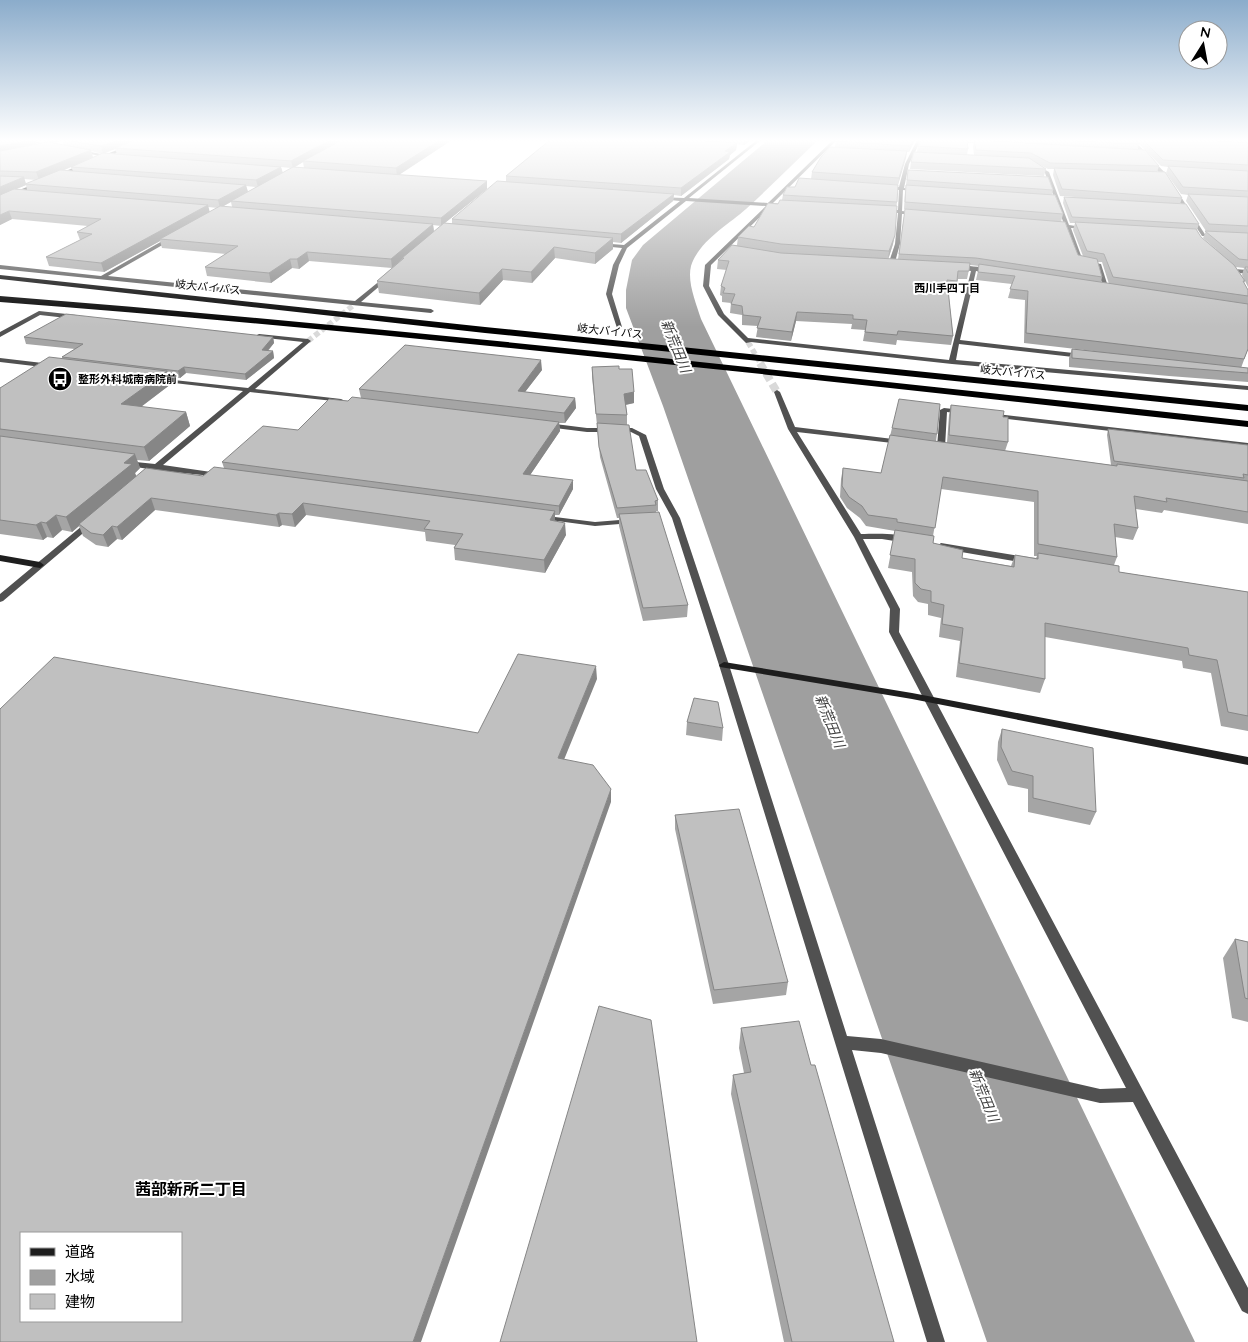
<svg xmlns="http://www.w3.org/2000/svg" width="1248" height="1342" viewBox="0 0 1248 1342" font-family="Quicksand,'Noto Sans JP',sans-serif">
<style>
.water{fill:#9f9f9f}
.lines{fill:none;stroke-linecap:round;stroke-linejoin:round}
.street-tunnel-far1{stroke:#d9d9d9;stroke-width:5.5;stroke-dasharray:5.5 3;stroke-linecap:butt}
.street-tunnel{stroke:#d9d9d9;stroke-width:8;stroke-dasharray:8 4;stroke-linecap:butt}
.street{fill:#515151;fill-rule:evenodd}
.secondary{fill:#1e1e1e;fill-rule:evenodd}
.highway{fill:#000;fill-rule:evenodd}
.wall{fill:#a5a5a5;fill-rule:evenodd}
.shaded-wall{fill:#868686}
.building{fill:#c0c0c0;stroke:#868686;fill-rule:evenodd}
.labels{text-anchor:middle;stroke-width:4;stroke-linejoin:round;paint-order:stroke}
.far-street-label{font-size:11px;fill:#000;stroke:#fff}
.far-neighbourhood-label{font-size:11px;font-weight:bold;fill:#000;stroke:#fff}
.far-poi-label{font-size:11px;font-weight:bold;fill:#000;stroke:#fff;text-anchor:start}
.water-label{font-size:14px;font-style:italic;fill:#404040;stroke:#fff}
.near-neighbourhood-label{font-size:16px;font-weight:bold;fill:#000;stroke:#fff}
</style>
<rect width="100%" height="100%" fill="#fff"/>
<path class="water" d="M768,140H818C794,163 771,186 746,209C728,225 699,241 691,266C687,282 696,303 701,319L1195,1342H987L663,406L626,308V290L632,260L643,245Z"/>
<g class="lines">
<path class="street-tunnel-far1" d="M308,341L355,304
M748,342L761,364"/>
<path class="street-tunnel" d="M760,363L777,392"/>
<path class="street" d="M20,140H27L55,145L53,146Z
M757,140H761L689,198L768,203L833,140H837L773,203L782,204V206H771L711,265L709,286L724,314L748,338L949,360L971,271L954,268C963,264 984,267 993,271L990,273L976,271L960,340L1082,354L1085,356L1082,358L959,344L956,360L1248,386V390L952,364L751,342L746,343L718,315L703,286L705,265L766,206L686,201L627,248L619,265L612,294L622,327L617,328L606,294L613,265L622,248L601,246L599,243L624,245L680,201L660,199L658,197L684,198Z
M917,140H921L909,164L904,188L921,190L919,191L903,190L902,211L919,213L917,214H902L900,244L895,262L897,264L894,266L889,262L895,244L898,213L883,211L885,210H898L899,190L884,188L886,187H899L905,164Z
M934,140L987,143L985,144Z
M1130,140H1134L1167,175L1206,236H1202L1163,177Z
M80,150L112,156L114,157L112,158L79,152Z
M1033,164H1035L1049,172L1069,225L1089,228L1087,229L1071,228L1083,261L1101,264L1109,290L1104,289L1096,265L1079,263L1066,228L1052,225L1054,224H1064L1045,173L1033,166Z
M171,236L173,239L108,276L355,301L387,275L389,276V278L361,302L431,309L434,311L431,313L0,269V265L101,276Z
M1234,269L1248,270V274L1232,272L1231,271Z
M39,311L76,315L79,317L76,319L40,315L0,337V332Z
M259,334L308,339L311,341L255,389L341,399L343,400V402L250,392L163,465L218,473L222,475L221,477L155,470L123,465L122,463L126,461L155,464L243,391L157,381L154,379L155,378L248,388L303,342L257,337V335Z
M0,358L51,364L54,366L51,368L0,362Z
M777,390L780,392L795,427L901,440L905,442L901,444L797,432L861,534C875,534 900,532 911,540L907,543L882,539H863L900,609L899,632L1248,1288V1314L1242,1311L1133,1102L1100,1103L881,1053L852,1050L945,1342H927L719,665L672,518L656,489L639,436L631,432H587L547,427L543,425L547,423L587,428H632L646,435L664,489L680,518L729,665L847,1036L881,1039L1100,1089L1126,1088L889,632L890,609L854,537L788,429L774,392Z
M944,408L962,410L966,412L962,414L947,412L945,447L941,449L937,447L940,410Z
M988,413L1248,443V447L991,417H988Z
M539,515L595,522L632,519L636,521L632,523L595,526L542,519L538,517Z
M88,521H94L95,523L3,601L0,602V594Z
M941,543L1025,557L1029,560L1025,563L938,548L937,546Z"/>
<path class="secondary" d="M0,555L40,562L44,565L40,568L0,561Z
M724,662L912,693L1248,757V765L912,699L720,667L719,665Z"/>
<path class="highway" d="M141,140H148L0,202V198Z
M0,275L485,327L1248,405V411L485,333L0,279Z
M0,296C417,329 832,376 1248,421V427C832,382 417,334 0,302Z"/>
</g>
<path class="wall" d="M0,140H452L399,175L487,181V189L445,223L452,224V219L506,182V176L550,140H751L744,145L737,144L736,150L730,155L729,159L681,196L674,195L673,201L621,243L613,242V249L595,264L555,258L532,283L503,280L480,305L379,293L377,281L402,259L392,268L309,261L299,269L292,268L271,283L207,276L205,267L226,254L162,248L160,241L104,272L49,266L46,257L80,240L77,232L88,226L12,219L0,225ZM35,141L45,142L36,144ZM63,141L64,145L52,143ZM115,149L117,154L103,153ZM91,151L103,154L93,158ZM303,162L304,168L295,167ZM71,167L73,171H62ZM281,167L291,168L282,173ZM24,179L36,180L26,184ZM26,185L27,190L16,189ZM246,186L256,187L248,192ZM231,202L232,207H222ZM208,207L218,208L209,212ZM433,225L441,226L434,232Z
M837,140H915L909,152H906L898,185L837,181L897,202L893,244L888,259H898L905,209H904L905,192L908,170L1053,190L1052,194L1063,214L1061,222L1078,255L1083,256L1073,230L1075,223H1070L1063,203L1064,197H1075L1060,196L1053,175L1054,169H1048L1038,164L1046,169L1044,176L910,169L911,162L917,152L918,146L921,140H1135L1139,144L1137,150L1159,166L1157,172L1182,198L1180,204L1199,224L1197,230L1201,237L1216,249L1203,238L1206,231L1186,201L1188,195L1181,194L1166,173L1168,167L1161,166L1135,140H1248V287L1245,281L1244,283L1248,290V349L1241,368H1248V382L1169,376L1069,367V358L1072,349L1102,352L1024,343L1025,300L1008,298L1012,284L976,280L979,266L970,265L967,279H958L956,290L948,289L953,336L951,345L897,340L896,345L863,341L865,330L851,329L852,324L796,321L791,341L756,337L758,326L742,325V315L730,313L731,303L722,302V296L720,295L721,286L727,270L717,269L718,260L737,245L738,237L754,227L782,200L783,195L795,187L811,179L812,172L835,147L836,141ZM967,140L974,141L973,146L974,155H967L968,149ZM1097,262H1102L1109,284L1101,282L1102,277ZM1236,267L1244,268L1242,275L1244,279Z
M24,337H273L274,343L268,351H273L274,358L246,380L186,373L180,378L169,377L171,384L141,407L186,412L190,426L149,461L137,460L140,468L135,473L136,476H203L224,468L222,462L298,430L348,401L361,398L359,389L542,370L525,392L575,398L576,408L565,423H559L560,431L530,475L573,489L559,515H555V521L566,535L545,573L455,560L454,548L455,545L426,541L425,532L306,515L295,527L282,525L279,527L155,510L122,540L117,539L108,547L96,545L83,536L79,526L72,532L62,530L53,538L47,537L43,540L0,534V388L63,359L62,357L75,349L26,344Z
M592,367L619,369L634,392V403L626,405L627,415V424L636,470L658,500V511H656V512L688,605L687,617L643,621L619,526V518H617L600,457L597,425L592,377Z
M951,405L1003,417L1008,442L1005,451L1111,465L1107,435L1108,429L1248,445V524L1164,510L1162,513L1136,509L1138,528L1133,540L1115,537L1117,557L1114,565L1119,572L1248,592V731L1221,726L1211,673L1183,668L1182,661L1045,637V679L1040,693L956,677L960,641L939,637L941,618L928,615V604L918,602L913,596L912,572L888,568L895,531L866,526L860,518L847,508L840,497L841,479L843,468L881,473L892,428L937,434L936,441L947,443L949,415ZM941,489L1034,502V556H1037L1036,558L1015,555L1011,566L962,558L933,543V536Z
M687,722L723,728L722,741L686,735Z
M1002,729L1096,812L1090,825L1028,812V789L1008,785L997,760L998,742Z
M675,815L788,982L786,995L713,1004L675,829Z
M1235,939L1248,942V1022L1232,1018L1223,958Z
M741,1028L894,1342H784L731,1094L733,1075L744,1073L739,1048Z"/>
<path class="shaded-wall" d="M31,140H35L37,146L0,154V146Z
M49,140H62L63,141L50,143Z
M118,140H137L115,148V149L103,154L101,146Z
M330,140H344L303,161V162L293,168L291,161Z
M440,140H452L397,176L396,168Z
M744,140H751L744,145Z
M913,140H915L909,152L910,146Z
M737,143L736,150L730,155L729,159L681,196V188L725,151Z
M91,150L93,158L39,180L36,172Z
M907,151L906,158L898,185L899,178Z
M281,167L283,173L258,187L256,180Z
M24,177L26,184H25L26,185L0,196V187Z
M487,181V189L441,226V218Z
M246,185L248,192L220,208L218,200Z
M674,194L673,201L621,243V234Z
M208,205L210,213L160,239V241L104,272L101,263Z
M9,211L12,219L0,225V215Z
M433,224L434,232L402,258V259L392,268L391,259Z
M895,235L893,244L888,260L889,251Z
M613,238V249L595,264V253Z
M554,247L555,258L532,283L531,272Z
M307,252L309,261L299,269L297,259Z
M290,259L292,268L271,283L269,273Z
M502,269L503,280L480,305L479,293Z
M797,312L796,321L791,341L792,332Z
M273,337L274,343L263,356L262,350Z
M273,351L274,358L246,380L245,374Z
M541,360L542,370L518,401V391Z
M184,367L186,373L180,378L178,371Z
M167,371L171,384L126,418L121,404Z
M634,392V403L624,405V394Z
M575,398L576,408L565,423L564,413Z
M186,412L190,426L149,461L144,447Z
M559,422L560,431L524,484L523,474Z
M135,454L140,468L135,473L137,478L79,524V526L72,532L66,517L124,463Z
M573,480V489L559,515V506Z
M151,498L155,510L122,540L117,527Z
M303,503L306,515L295,527L292,514Z
M555,511V523L550,520Z
M279,513L282,525L279,527L276,515Z
M56,515L62,530L53,538L46,523Z
M41,522L47,537L43,540L36,525Z
M565,523L566,535L545,573L544,560Z
M112,526L117,539L108,547L103,535Z
M596,666L597,679L559,772L558,758Z
M611,789V802L421,1342H413Z"/>
<path class="building" d="M0,140H31L0,146Z
M66,140H118L101,146Z
M135,140H330L291,161L115,148Z
M342,140H440L396,168L303,161Z
M550,140H685L737,143L725,151L730,152L681,188L506,176Z
M837,140H913L910,146L836,141Z
M921,140H967L968,149L918,146Z
M974,140L1145,150L1159,166L1050,163L1031,153L976,150Z
M1059,140H1135L1139,144Z
M1143,140H1199L1248,143V165L1163,160Z
M48,142L91,150L36,172L0,171V151Z
M830,147L907,151L899,178L812,172L821,157Z
M914,152L1029,158L1046,169L911,162Z
M103,153L281,167L256,180L71,167Z
M1168,166L1248,171V191L1183,187Z
M293,167L487,181L441,218L231,201Z
M1054,168L1165,172L1182,198L1062,189Z
M60,170L246,185L218,200L25,184Z
M908,170L1048,177L1053,190L907,180Z
M0,176L24,177L0,187Z
M799,178L898,185L897,202L783,195L787,187H795Z
M497,181L674,194L621,234L452,219Z
M906,185L1055,195L1063,214L905,202Z
M14,189L208,205L101,263L46,257L92,234L77,232L101,219L9,211L0,215V195Z
M1188,194L1248,197V226L1209,224Z
M1064,197L1186,204L1199,224L1072,217Z
M780,200L897,206L895,235L889,251L781,244L738,237L749,226L754,227L768,203L778,204Z
M220,206L433,224L391,259L307,252L297,259H290L269,273L205,267L238,246L160,239Z
M905,209L1065,222L1078,255L1097,259L1102,277L976,258L899,254Z
M1075,222L1196,229L1201,237L1234,265L1245,281H1243L1248,290V296L1113,277L1104,254L1087,251Z
M444,223L613,238L595,253L554,247L531,272L502,269L479,293L377,281L404,258H402Z
M1205,231L1248,233V260L1239,259Z
M732,245L781,253L970,263L969,271H958L957,281L947,280L953,336L898,331L897,335L865,332L867,320L853,319V315L797,312L792,332L757,328L761,317L743,315L742,306L731,304L735,294L723,293L725,288L721,286L729,261L718,260Z
M979,264L1248,304V349L1244,359L1026,333L1028,291L1010,289L1015,276L978,272Z
M1245,267H1248V273Z
M66,314L273,337L262,350L273,351L245,374L184,367L178,371L62,357L83,344L24,337Z
M405,345L541,360L518,391L575,398L564,413L359,389Z
M1072,349L1248,368V373L1172,367L1072,358Z
M49,357L167,371L121,404L186,412L144,447L0,429V388Z
M619,366V369H632L634,392L624,394L627,415L596,414L592,367Z
M352,397L559,422L523,474L573,480L559,506L222,462L263,426L298,430L329,399L348,401Z
M899,399L940,404L937,434L892,428Z
M951,405L1004,411L1003,417H1008V442L949,435Z
M597,423L629,425L636,470H646L658,500L655,501L656,505L617,508L599,447Z
M1108,429L1248,445V475L1243,474L1244,478L1114,461Z
M890,435L1117,466V464L1248,481V512L1166,498L1167,502L1134,496L1138,528L1114,524L1117,557L1038,544V491L943,477L935,528L897,522V519L868,515L862,506L849,497L842,486L843,468L881,473Z
M0,436L135,454L124,463L132,464L66,517L56,515L46,523L41,522L36,525L0,520Z
M214,467L555,511L550,520L565,523L544,560L454,548L463,534L424,529L430,521L303,503L292,514L279,513L276,515L151,498L117,527L112,526L103,535L91,533L79,524L146,468L203,476Z
M659,512L688,605L643,608L619,514Z
M895,530L934,536L933,543L963,550L962,558L1014,567L1015,555L1038,559V553L1119,566V572L1248,592V716L1228,712L1217,660L1189,655L1188,648L1045,623V679L959,663L963,628L942,624L944,605L931,602V591L921,589L915,583V559L890,555Z
M518,654L596,666L558,758L593,765L611,789L413,1342H0V709L54,657L478,733ZM21,1233H181V1321H21Z
M694,698L718,702L723,728L687,722Z
M1002,729L1093,748L1096,812L1033,798V776L1012,771L1001,747Z
M739,809L788,982L714,990L675,815Z
M1235,939L1248,942V999L1245,998Z
M599,1006L651,1020L697,1342H500Z
M799,1021L811,1065H815L894,1342H792L733,1075L751,1072L741,1028Z"/>
<linearGradient id="sky" x2="0" y2="1"><stop stop-color="#8baccb"/><stop offset="0.43" stop-color="#fff"/><stop offset="1" stop-color="#fff" stop-opacity="0"/></linearGradient>
<rect width="1248" height="327" fill="url(#sky)"/>
<defs>
<g id="bus-disc" transform="scale(1.25)"><circle r="9.5" fill="#000" stroke="#fff"/><path d="M-5-6H5V4H4V6H2V4H-2V6H-4V4H-5ZM-3.5-4V0h7V-4ZM-3.5 1.2v1.5H-2V1.2ZM2 1.2v1.5H3.5V1.2Z" fill="#fff"/></g>
</defs>
<g fill-rule="evenodd">
<use href="#bus-disc" x="60" y="379"/>
</g>
<g class="labels">
<g class="far-street-label">
<text transform="translate(208 287) rotate(6)" y="4">岐大バイパス</text>
<text transform="translate(610 331) rotate(6)" y="4">岐大バイパス</text>
<text transform="translate(1013 372) rotate(6)" y="4">岐大バイパス</text>
</g>
<g class="far-neighbourhood-label">
<text x="947" y="292">西川手四丁目</text>
</g>
<g class="far-poi-label">
<text x="78" y="383">整形外科城南病院前</text>
</g>
<g class="water-label">
<text transform="translate(676 346) rotate(68)" y="5">新荒田川</text>
<text transform="translate(830 721) rotate(68)" y="5">新荒田川</text>
<text transform="translate(984 1095) rotate(68)" y="5">新荒田川</text>
</g>
<g class="near-neighbourhood-label">
<text x="191" y="1195">茜部新所二丁目</text>
</g>
</g>
<rect x="20" y="1232" width="162" height="90" fill="#ffffff" stroke="#999999"/>
<rect x="30" y="1248" width="25" height="8" fill="#1e1e1e" stroke="#999999"/>
<text x="65" y="1257" font-size="15" fill="#000000">道路</text>
<rect x="30" y="1270" width="25" height="15" fill="#9f9f9f" stroke="#999999"/>
<text x="65" y="1282" font-size="15" fill="#000000">水域</text>
<rect x="30" y="1294" width="25" height="15" fill="#c0c0c0" stroke="#999999"/>
<text x="65" y="1307" font-size="15" fill="#000000">建物</text>
<g transform="translate(1203 45) rotate(11)"><circle r="24" fill="#ffffff" stroke="#999999"/>
<path d="M0-4L9 19L0 12L-9 19Z" fill="#000000"/>
<text y="-8" font-size="14" font-weight="bold" text-anchor="middle" fill="#000000">N</text>
</g>
</svg>
